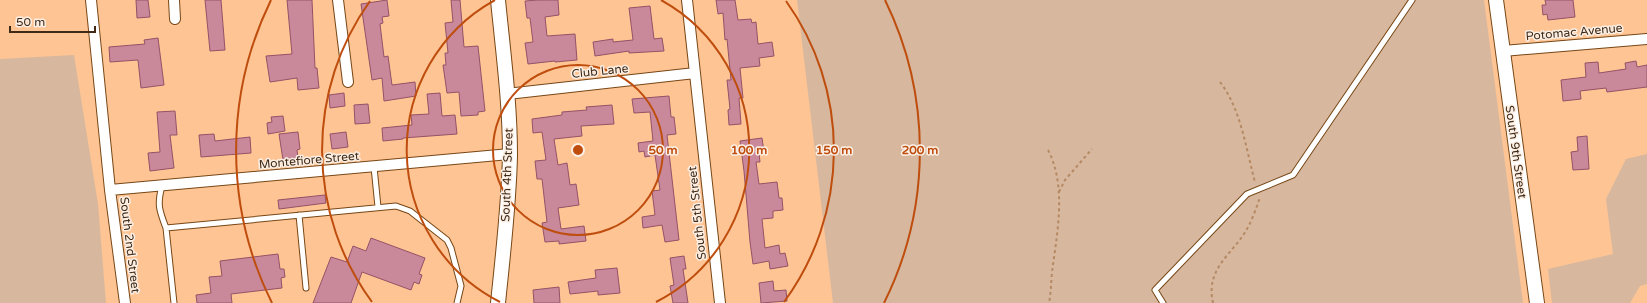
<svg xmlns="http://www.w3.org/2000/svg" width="1647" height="303" viewBox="0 0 1647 303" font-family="'Varela Round',sans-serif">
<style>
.green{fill:#d7b89e}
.building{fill:#c9899b;stroke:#945266}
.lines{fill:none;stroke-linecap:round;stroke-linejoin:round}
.lane-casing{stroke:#774615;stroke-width:7}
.street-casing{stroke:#774615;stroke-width:12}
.secondary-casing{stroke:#774615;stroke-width:16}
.path{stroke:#b58964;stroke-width:2;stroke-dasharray:3 3;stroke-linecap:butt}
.lane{stroke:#fff;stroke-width:5}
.street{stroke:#fff;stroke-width:10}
.secondary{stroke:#fff;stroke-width:14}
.ring{fill:none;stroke:#be4d0e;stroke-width:2}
.labels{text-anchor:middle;stroke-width:3;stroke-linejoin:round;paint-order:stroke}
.street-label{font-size:12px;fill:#402a16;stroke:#fcf0e6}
.centre{fill:#be4d0e;stroke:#fcf0e6;stroke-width:2}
.ring-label{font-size:12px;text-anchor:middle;font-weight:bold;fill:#be4d0e;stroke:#fcf0e6;stroke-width:3;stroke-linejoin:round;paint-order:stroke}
</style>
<rect width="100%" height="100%" fill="#fec494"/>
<path class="green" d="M797,0H1484L1523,303H833Z
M74,55L98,204L106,303H0V59Z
M1647,154V284L1640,286L1630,303H1552L1548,269L1613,254L1606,199L1626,159Z"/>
<path class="building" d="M136,0H148L150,17L137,18Z
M205,0H221L225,50L210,51Z
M287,0H312L315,68H317L319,88L298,90L297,78L270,82L266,56L292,54Z
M387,0L389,16L382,17L383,23L380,24L384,57L388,56L392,85L415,82L416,96L384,101L382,78L372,80L361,4Z
M451,0H460L464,47L478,46L485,111L478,112V115L461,116L459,92L447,93L443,65H446L445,53H448L445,23L453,22Z
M538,0H558L559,15L545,17L547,36L575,34L577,60L555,62V61L528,64L525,43L533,42L530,18H527L525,1Z
M716,0H735L738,20L751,19L752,23L756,22L758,44L772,42L774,56L759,58L760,66L740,68L743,98H739L741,124L729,125L728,110L730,109L727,80H731L727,39L725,40L723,13L718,14Z
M1545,0H1573L1575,17L1548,20L1547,14L1543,15L1542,5H1546Z
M650,6L654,39L662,38L664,51L629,53V51L595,56L593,42L613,39V42L633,40L629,8Z
M158,38L164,85L141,88L138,60L110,62L109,47L145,44L144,40Z
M1636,61L1637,67L1647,65V87L1607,92L1606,88L1580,91L1581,99L1563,101L1561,80L1586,77L1585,63L1598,62L1599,73L1626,69L1625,63Z
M344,93L345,106L330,108L329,95Z
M440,93L442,116L455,115L457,134L403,138V139L383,141L382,128L412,125L411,115L429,114L427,94Z
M669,96L671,117H674L676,134L667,135L679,240L665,242L662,225L643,228L642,217L655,215L652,191L660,190L655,155L645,157L644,151L639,152L638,143L653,141L650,112L634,113L632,99Z
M368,104L370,123L355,124L354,105Z
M612,105L614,124L581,126L582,136L554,139L558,165L567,163L570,185L576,184L579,205L558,208L561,229L584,226L586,241L559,244V241L545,242L542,223L547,222L542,179H537L535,161L546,160L542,132L533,133L532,119L562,115V112L587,110L586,107Z
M175,111L177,135H170L174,168L150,171L148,153L160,152L157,112Z
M283,116L285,131L268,134L267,123L272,122L271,117Z
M298,132L300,149L297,150L298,158L283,160L279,134Z
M346,132L348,147L332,149L330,134Z
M214,134L215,141L250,137L251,153L201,157L199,135Z
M1587,136L1589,169L1573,170L1571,152L1578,151L1577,137Z
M762,138L764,152L759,153L760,162H756L759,184L777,182L779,198H782L783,210L773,211V218L762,219L765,248L779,245L780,254L785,253L788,266L770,269L769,261L753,264L750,242L744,171L740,141Z
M325,195L326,203L279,209L278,200Z
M371,238L425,258L419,274L422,275L419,284L414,282L411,290L362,272L351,303H313L331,257L347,262L353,246L366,251Z
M278,254L280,269H284L285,277L281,278L282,288L231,294L232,303H197L196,295L211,293L209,277L222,276L220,261Z
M684,256L686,269H683L688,303H673L670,286L674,285L670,258Z
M617,268L620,293L598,295V291L570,294L568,282L596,278L595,270Z
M773,281L774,291L786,290L787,301L761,303L759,283Z
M559,287L560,303H534L533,290Z"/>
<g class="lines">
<g class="lane-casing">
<path id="lane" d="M374,167L378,207
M162,186C157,204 159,210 166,228
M299,215L306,288
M174,303L166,228L396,206L410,211L447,240L451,248L461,286L457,303
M1163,303L1155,290L1247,194L1293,175L1412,0"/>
</g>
<g class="street-casing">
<path id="street" d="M91,0L110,190L125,303
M174,0L175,19
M338,0L348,82
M687,0L720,303
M1503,51L1647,39
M507,94L695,73
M110,190L510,154"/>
</g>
<g class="secondary-casing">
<path id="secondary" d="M1496,0L1537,303
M498,303C503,254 509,204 510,155C510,103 503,51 498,0"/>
</g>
<path class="path" d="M1220,82C1241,109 1246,149 1255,182
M1048,150C1067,186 1057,234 1052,272C1051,283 1051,293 1049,303
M1059,192L1065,180L1092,149
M1213,303C1205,268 1233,254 1247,229C1252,220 1256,209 1259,200V198"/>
<use href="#lane" class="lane"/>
<use href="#street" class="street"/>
<use href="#secondary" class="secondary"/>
</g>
<g class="ring">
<circle cx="578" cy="150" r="85"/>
<path d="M500 302A171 171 0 0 1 495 0M661 0A171 171 0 0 1 656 302"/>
<path d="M372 302A256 256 0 0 1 370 1M786 1A256 256 0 0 1 784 302"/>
<path d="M272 303A342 342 0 0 1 271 0M885 0A342 342 0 0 1 884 303"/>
</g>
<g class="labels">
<g class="street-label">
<text transform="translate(1574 32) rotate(-5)" y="4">Potomac Avenue</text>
<text transform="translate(600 71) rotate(-6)" y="4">Club Lane</text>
<text transform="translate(1516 152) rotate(82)" y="4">South 9th Street</text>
<text transform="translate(309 160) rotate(-5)" y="4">Montefiore Street</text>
<text transform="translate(507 175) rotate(-88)" y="4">South 4th Street</text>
<text transform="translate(697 213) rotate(-96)" y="4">South 5th Street</text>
<text transform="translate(130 245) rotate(83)" y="4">South 2nd Street</text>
</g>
</g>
<circle cx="578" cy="150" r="6" class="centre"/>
<g class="ring-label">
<text x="663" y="154">50 m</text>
<text x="749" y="154">100 m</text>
<text x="834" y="154">150 m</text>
<text x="920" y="154">200 m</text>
</g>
<path d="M10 26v6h85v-6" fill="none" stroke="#402a16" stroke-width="2"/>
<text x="16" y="26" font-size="12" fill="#402a16" stroke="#fcf0e6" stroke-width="3" paint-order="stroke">50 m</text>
</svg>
